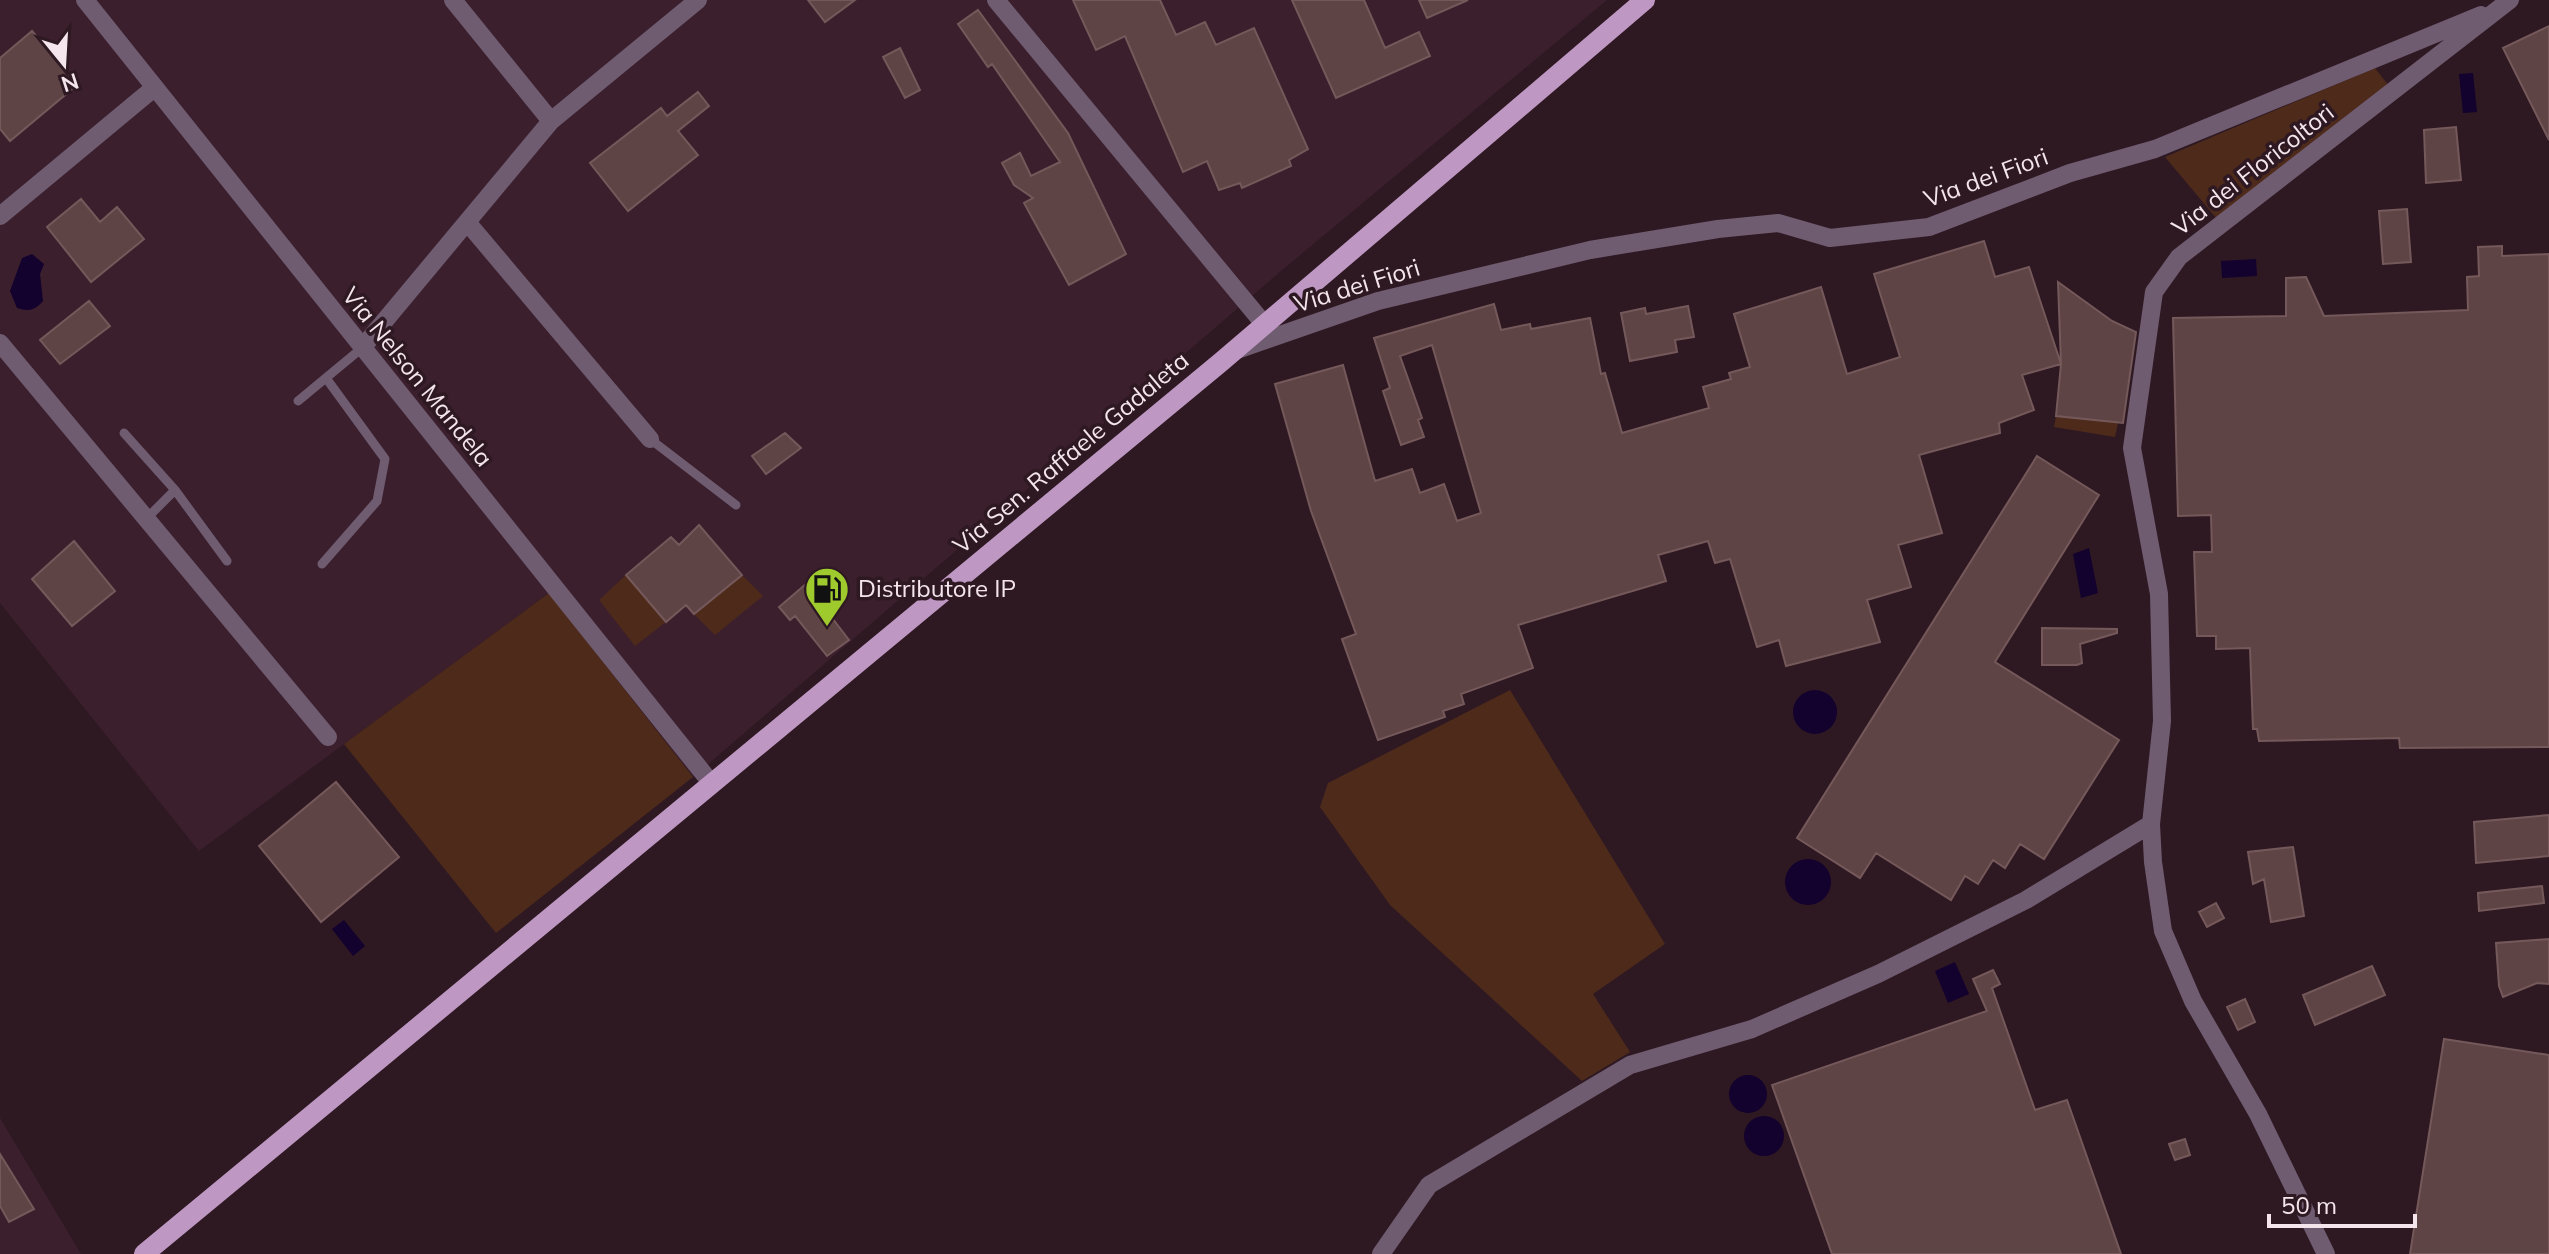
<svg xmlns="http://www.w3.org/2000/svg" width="2549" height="1254" viewBox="0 0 2549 1254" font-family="Mulish,sans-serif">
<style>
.built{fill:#3b1f2d}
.green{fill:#4e2a1b}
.water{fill:#13012e}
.building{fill:#5e4445;stroke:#75595a;stroke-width:2}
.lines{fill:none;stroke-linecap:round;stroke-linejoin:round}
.lane{stroke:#6f5c71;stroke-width:9}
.street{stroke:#6f5c71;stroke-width:18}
.primary{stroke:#be98c2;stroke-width:20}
.labels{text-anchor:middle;stroke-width:7;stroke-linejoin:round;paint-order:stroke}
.street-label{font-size:24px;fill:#f4e5ec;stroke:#2e1923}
.poi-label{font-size:24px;fill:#f4e5ec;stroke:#2e1923;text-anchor:start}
</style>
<rect width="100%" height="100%" fill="#2e1923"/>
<path class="built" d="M0,0H1607L1281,271L693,777L549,593L199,851L0,603Z
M0,1118L81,1254H0Z"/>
<path class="green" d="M2375,68L2389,86L2217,219L2165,157Z
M2056,416L2118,423L2115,437L2054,427Z
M626,575L666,622L635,646L599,600Z
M742,575L763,596L715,635L694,614Z
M549,593L693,777L496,933L344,744Z
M1510,690L1665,944L1593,994L1630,1052L1582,1081L1390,905L1320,807L1328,783Z"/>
<path class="water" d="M2473,73L2477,112L2463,113L2459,74Z
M32,254L44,264L40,274L43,301C35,310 29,312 17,308L10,291L22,258Z
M2256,259L2257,276L2222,278L2221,261Z
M2089,548L2098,593L2081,598L2073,554Z
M1793 712a22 22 0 1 1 44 0a22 22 0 1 1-44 0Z
M1785 882a23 23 0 1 1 46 0a23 23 0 1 1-46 0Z
M344,920L365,946L353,956L332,929Z
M1955,962L1969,994L1948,1003L1935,971Z
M1729 1094a19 19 0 1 1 38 0a19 19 0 1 1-38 0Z
M1744 1136a20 20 0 1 1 40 0a20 20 0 1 1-40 0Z"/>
<path class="building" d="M808,0H855L825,22Z
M1073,0H1160L1176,35L1205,22L1216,45L1254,28L1308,149L1289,160L1291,166L1242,188L1240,183L1219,190L1207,161L1183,172L1125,36L1096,50Z
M1292,0H1364L1385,48L1419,32L1430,56L1336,98Z
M1419,0H1468L1427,18Z
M978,10L1068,133L1126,254L1069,285L1024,203L1033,198L1014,185L1002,163L1020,153L1031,176L1060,162L992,64L988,67L958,24Z
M2549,26V140L2503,48Z
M32,31L77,85L10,141L0,129V58Z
M900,48L920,90L905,98L883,57Z
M698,92L709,106L678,131L698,155L628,211L590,163L661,108L667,116Z
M2456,127L2461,180L2426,183L2424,130Z
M81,199L100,222L117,207L144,239L91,282L47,227Z
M2407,209L2411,262L2383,264L2379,211Z
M1984,241L1995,277L2029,267L2061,364L2022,375L2034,410L1999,423L2000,433L1919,455L1942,533L1898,545L1911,587L1867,600L1880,642L1786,666L1779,640L1757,647L1730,559L1715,563L1708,541L1658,555L1666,581L1518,625L1533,668L1461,694L1464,704L1443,711L1445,717L1378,740L1342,639L1356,634L1311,511L1275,384L1343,365L1375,481L1412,469L1420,493L1444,484L1457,521L1481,513L1432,345L1400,356L1422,418L1418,420L1424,437L1401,445L1383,391L1390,388L1374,338L1494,304L1501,330L1530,324L1531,329L1590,318L1601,374L1605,373L1622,433L1709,408L1703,387L1731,379L1729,373L1750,367L1734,314L1821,287L1847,374L1900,357L1874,274Z
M2502,246V256L2549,254V747L2400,748L2399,738L2259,741L2257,729H2253L2250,648L2216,649V636H2197L2194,552H2212L2211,515L2178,516L2173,318L2286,316V278L2306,277L2324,316L2468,310L2467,277L2479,276L2478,247Z
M2058,282L2112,321L2136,332L2123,423L2056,416L2061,364Z
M89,301L110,326L60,364L40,340Z
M1688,306L1694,337L1675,340L1677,352L1630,361L1621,313L1645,308L1646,314Z
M785,433L801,448L766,474L752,456Z
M2037,456L2099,495L1995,662L2119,740L2044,859L2020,844L2005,868L1993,860L1978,884L1965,876L1951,900L1876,853L1860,878L1797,838Z
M699,525L742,575L694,614L686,605L666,622L626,575L671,537L679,545Z
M74,541L115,591L72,626L32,579Z
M806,584L849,640L827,656L795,616L790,620L779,607Z
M2042,628L2117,629V633L2080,644L2082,663L2077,665H2042Z
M336,782L399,857L321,922L259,846Z
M2549,815V856L2476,863L2474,822Z
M2293,847L2304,916L2271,922L2264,879L2253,884L2248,852Z
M2542,886L2544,903L2479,911L2478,893Z
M2216,903L2224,918L2207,927L2199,912Z
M2549,939V984L2537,983L2503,997L2499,986L2496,943Z
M2372,966L2385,995L2315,1025L2303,995Z
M1993,970L2000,984L1992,988L2035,1110L2067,1100L2121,1254H1832L1772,1085L1987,1011L1973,979Z
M2245,999L2255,1022L2238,1030L2227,1007Z
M2444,1039L2549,1055V1254H2410Z
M2185,1139L2190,1155L2175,1160L2169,1144Z
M0,1154L34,1209L9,1222L0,1206Z"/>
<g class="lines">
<path class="lane" d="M298,401L362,348
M124,433L175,490L146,519
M650,439L736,505
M175,490L227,561
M322,564L377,501L385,459L326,378"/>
<path class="street" d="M85,0L712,784
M453,0L551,121
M996,0L1264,324
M0,216L154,88
M467,222L650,439
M0,343L328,737
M362,348L551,121L698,0
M1237,350L1378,301L1590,250L1718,229L1778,223L1830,238L1929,227L2070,173L2155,149L2481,15
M1381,1254L1429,1185L1630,1065L1752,1029L1878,974L2026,900L2151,824
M2326,1254L2258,1114L2193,1001L2163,931L2153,862L2151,824L2162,721L2159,594L2132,448L2154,292L2179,257L2510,0"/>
<path class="primary" d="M144,1254L1221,362L1645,0"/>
</g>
<defs>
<g id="fuel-pin" transform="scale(2.3)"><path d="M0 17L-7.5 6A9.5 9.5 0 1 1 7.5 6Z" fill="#9fca2d" stroke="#2e1923"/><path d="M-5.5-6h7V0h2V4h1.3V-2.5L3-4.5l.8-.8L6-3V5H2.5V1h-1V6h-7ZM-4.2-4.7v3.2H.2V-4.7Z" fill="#111"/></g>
</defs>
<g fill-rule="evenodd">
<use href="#fuel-pin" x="827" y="589"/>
</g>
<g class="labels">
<g class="street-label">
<text transform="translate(2253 170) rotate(-38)" y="8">Via dei Floricoltori</text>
<text transform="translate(1986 178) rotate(-20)" y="8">Via dei Fiori</text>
<text transform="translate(1357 286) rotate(-17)" y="8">Via dei Fiori</text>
<text transform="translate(417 377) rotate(51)" y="8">Via Nelson Mandela</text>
<text transform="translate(1071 453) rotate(-40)" y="8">Via Sen. Raffaele Gadaleta</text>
</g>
<g class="poi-label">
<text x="858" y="597">Distributore IP</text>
</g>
</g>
<g transform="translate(64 64) rotate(162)" stroke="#2e1923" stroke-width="6" paint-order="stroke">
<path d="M0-6L14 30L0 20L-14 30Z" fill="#f4e5ec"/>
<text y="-12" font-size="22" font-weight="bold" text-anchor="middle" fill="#f4e5ec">N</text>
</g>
<path d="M2269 1214v12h146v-12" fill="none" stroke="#f4e5ec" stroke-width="4"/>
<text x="2281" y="1214" font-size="24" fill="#f4e5ec" stroke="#2e1923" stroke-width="6" paint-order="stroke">50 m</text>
</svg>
